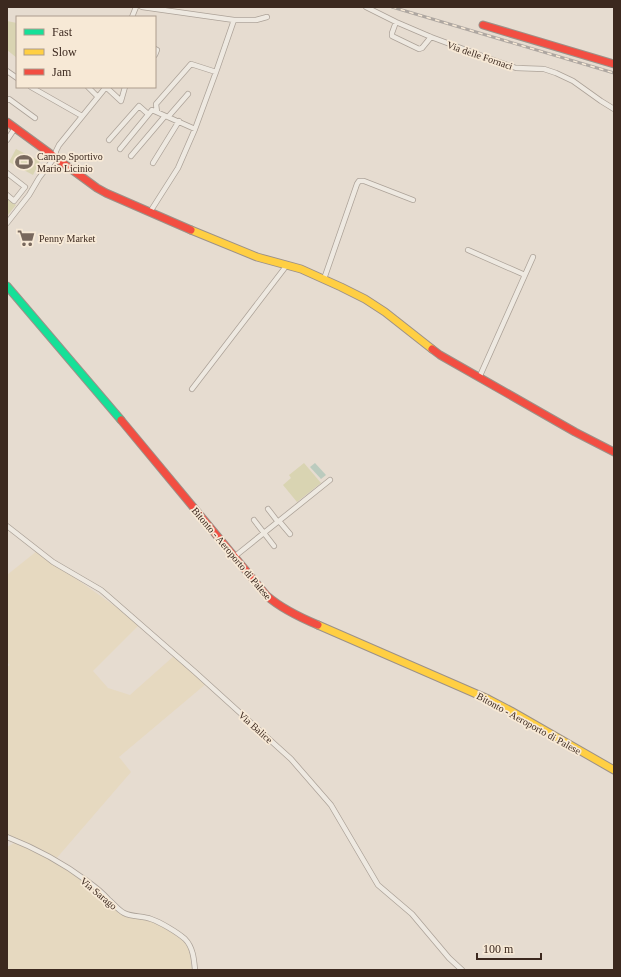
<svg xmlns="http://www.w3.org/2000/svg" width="621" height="977" viewBox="0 0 621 977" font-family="Georgia,serif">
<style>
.farmland{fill:#e6d9c0}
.green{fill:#d9d4b2}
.water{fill:#bbcbbe}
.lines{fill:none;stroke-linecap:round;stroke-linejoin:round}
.street-casing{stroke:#aca298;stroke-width:6}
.fast-casing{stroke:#9c9188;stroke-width:9}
.slow-casing{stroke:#9c9188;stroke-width:9}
.jam-casing{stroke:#9c9188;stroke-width:9}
.street{stroke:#eee9e1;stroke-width:4.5}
.fast{stroke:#16e098;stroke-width:7}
.slow{stroke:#ffcf43;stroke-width:7}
.jam{stroke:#f24e42;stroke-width:7}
.rail-casing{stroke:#aea7a1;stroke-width:3}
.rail{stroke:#f7e9d6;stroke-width:1.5;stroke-dasharray:4.5;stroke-linecap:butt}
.labels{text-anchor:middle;stroke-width:3.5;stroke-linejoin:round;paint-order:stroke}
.street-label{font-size:10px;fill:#3c291f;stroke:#f7e9d6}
.poi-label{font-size:10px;fill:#3c291f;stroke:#f7e9d6;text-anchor:start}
</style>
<rect width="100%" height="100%" fill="#e6dcd0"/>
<path class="farmland" d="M37,551L140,624L93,671L108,688L130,695L175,655L207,683L119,757L131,772L55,860L83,880L105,897L118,911L147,919L161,925L183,939L188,945L190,954L192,970H7V847L16,842L7,838V667L10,665L7,662V575Z"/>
<path class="green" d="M7,21L17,23V58L7,50Z
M16,149L40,161L33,175L9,162Z
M7,198L16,205L7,216Z
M304,463L321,483L297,502L283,485L291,478L289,475Z"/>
<path class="water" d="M315,463L326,475L321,479L310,467Z"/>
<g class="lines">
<g class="street-casing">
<path id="street" d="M142,7L234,20H256L267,17
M366,7L396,22L431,37L496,61L516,68L544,69L556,73L573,81L601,101L614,109
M132,17L136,7
M396,22L392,33V36L419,49L422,48L431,37
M155,49L157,50L155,55
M7,71L17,78
M31,87L82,116
M88,87L98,97
M106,87L121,101L125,87
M7,100L9,99L35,118
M157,112L156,104L191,64L216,72
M168,117L188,94
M7,140L15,128
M109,140L139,106L148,114
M120,149L152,110L195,129
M131,156L165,116
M153,163L179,121
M7,173L25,187L14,201L7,195
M150,212L178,168L195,129L216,72L234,20
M7,223L29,195L39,178L55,157L56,151L59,145L106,87
M468,250L525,275
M324,279L357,184L359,181H364L413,200
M479,378L533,257
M192,389L287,265
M268,509L278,522
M254,520L274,546
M279,521L290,534
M7,526L53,562L101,590L108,596L195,672L291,759L331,805L378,885L412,914L449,958L462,970
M234,557L330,480
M7,837C35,848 63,863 87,881C94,886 102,892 108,899C113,903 118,910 124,913C132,917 142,916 151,919C160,922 177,932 185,939C193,947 194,959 195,970"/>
</g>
<g class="fast-casing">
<path id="fast" d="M7,286L121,420"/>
</g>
<g class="slow-casing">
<path id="slow" d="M191,230L257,257L301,269L341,287L365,299L385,312L432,349
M318,625L488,699L511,711L614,770"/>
</g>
<g class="jam-casing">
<path id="jam" d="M483,25L614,64
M7,122L97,188L106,193L191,230
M432,349L440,355L575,432L614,452
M121,420L267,596C282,609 299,617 318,625"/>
</g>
<use href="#street" class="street"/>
<use href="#fast" class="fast"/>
<use href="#slow" class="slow"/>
<use href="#jam" class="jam"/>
<g class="rail-casing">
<path id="rail" d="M392,7L614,73"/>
</g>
<use href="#rail" class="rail"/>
</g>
<defs>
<g id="stadium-bare" transform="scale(1.38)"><path d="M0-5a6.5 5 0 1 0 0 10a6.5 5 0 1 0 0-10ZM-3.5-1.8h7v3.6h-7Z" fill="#78685d" stroke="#f7e9d6" stroke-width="2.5" paint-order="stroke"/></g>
<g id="supermarket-bare" transform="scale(1.38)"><path d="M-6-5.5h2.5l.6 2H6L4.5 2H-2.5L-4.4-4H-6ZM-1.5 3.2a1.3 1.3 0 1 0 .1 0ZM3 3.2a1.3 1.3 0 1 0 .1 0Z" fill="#78685d" stroke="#f7e9d6" stroke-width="2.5" paint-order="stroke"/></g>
</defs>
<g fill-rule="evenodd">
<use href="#stadium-bare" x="24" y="162"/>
<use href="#supermarket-bare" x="26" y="238"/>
</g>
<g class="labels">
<g class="street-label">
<text transform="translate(480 55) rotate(19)" y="4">Via delle Fornaci</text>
<text transform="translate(232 553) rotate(50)" y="4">Bitonto - Aeroporto di Palese</text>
<text transform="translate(529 723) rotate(29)" y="4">Bitonto - Aeroporto di Palese</text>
<text transform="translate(256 727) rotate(42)" y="4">Via Balice</text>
<text transform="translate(99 893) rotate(40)" y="4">Via Sarago</text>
</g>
<g class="poi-label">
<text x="37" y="160">Campo Sportivo<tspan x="37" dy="12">Mario Licinio</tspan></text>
<text x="39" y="242">Penny Market</text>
</g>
</g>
<rect width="621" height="977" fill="none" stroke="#3c291f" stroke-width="16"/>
<rect x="16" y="16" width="140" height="72" fill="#f7e9d6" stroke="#ac9c8d"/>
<rect x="24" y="29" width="20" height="6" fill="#16e098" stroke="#ac9c8d"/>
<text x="52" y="36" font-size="12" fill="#3c291f">Fast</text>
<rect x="24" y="49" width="20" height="6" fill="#ffcf43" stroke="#ac9c8d"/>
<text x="52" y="56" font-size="12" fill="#3c291f">Slow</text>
<rect x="24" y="69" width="20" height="6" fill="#f24e42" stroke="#ac9c8d"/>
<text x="52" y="76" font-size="12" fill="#3c291f">Jam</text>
<path d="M477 953v6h64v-6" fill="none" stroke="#3c291f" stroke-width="2"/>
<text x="483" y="953" font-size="12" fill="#3c291f" stroke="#f7e9d6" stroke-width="3" paint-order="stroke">100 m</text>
</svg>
